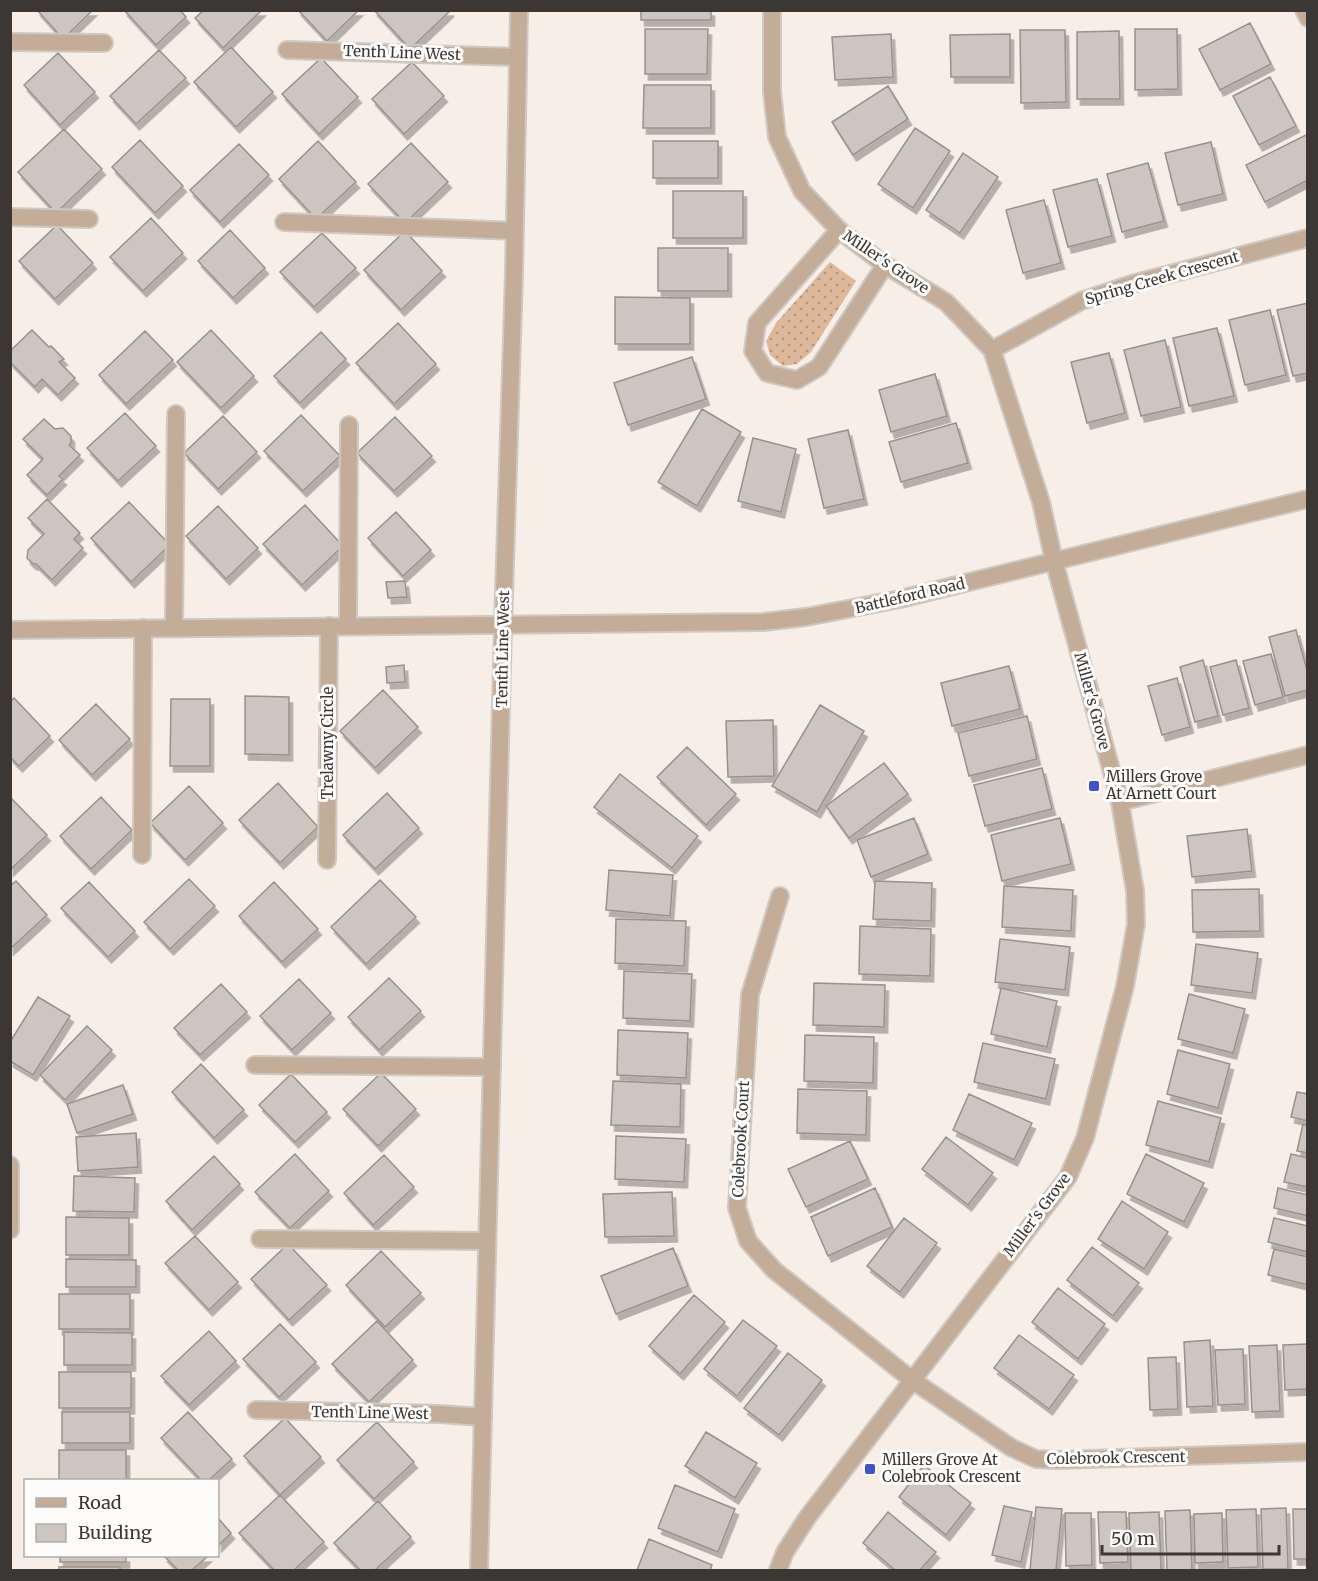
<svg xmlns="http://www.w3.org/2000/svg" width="1318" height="1581" viewBox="0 0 1318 1581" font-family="Merriweather,serif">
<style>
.grass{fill:url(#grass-dots)}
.building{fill:#cdc5bf;stroke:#99918c;stroke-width:1.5;filter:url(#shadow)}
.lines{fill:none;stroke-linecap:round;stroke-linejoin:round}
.minor-casing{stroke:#d0c9c3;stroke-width:20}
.tertiary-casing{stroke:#d0c9c3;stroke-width:20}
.minor{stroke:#c3ac98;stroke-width:16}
.tertiary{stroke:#c3ac98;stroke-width:16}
.poi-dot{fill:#4153c6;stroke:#fefcfb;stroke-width:2}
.labels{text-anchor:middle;stroke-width:6;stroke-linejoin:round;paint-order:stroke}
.street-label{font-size:15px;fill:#3a3734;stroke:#fefcfb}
.poi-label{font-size:15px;fill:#3a3734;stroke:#fefcfb;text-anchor:start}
</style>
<defs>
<pattern id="grass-dots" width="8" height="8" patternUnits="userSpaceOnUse" patternTransform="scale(1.5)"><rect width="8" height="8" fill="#ddb89a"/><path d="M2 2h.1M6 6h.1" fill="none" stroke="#b4967e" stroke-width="1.8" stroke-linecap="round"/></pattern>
<filter id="shadow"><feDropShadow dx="3.5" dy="6" stdDeviation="0" flood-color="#0004"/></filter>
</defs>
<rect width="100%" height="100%" fill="#f6eee7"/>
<path class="grass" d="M830,262L856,281L811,352L797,364L783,366L770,355L766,341L776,323Z"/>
<path class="building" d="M37,10H93L63,39Z
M124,10H180L186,17L156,45Z
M204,10H262L223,48L195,18Z
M298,10H359L327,41Z
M374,10H450V11L410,49Z
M641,10H711V20H641Z
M1250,23L1271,64L1220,90L1199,49Z
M645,29H708L707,74H645Z
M1135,29H1177L1178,89L1135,90Z
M1020,30H1065L1066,102L1021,103Z
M1119,31L1120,99H1077V32Z
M891,34L893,77L835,80L832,37Z
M1010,34V77H951L950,35Z
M231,47L273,92L236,127L194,82Z
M159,50L186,78L136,124L110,96Z
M58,53L95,92L60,125L24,85Z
M321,58L358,97L319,134L282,94Z
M412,62L444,96L404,134L372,99Z
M1270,77L1296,126L1259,145L1233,96Z
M644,85H711V128H643Z
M888,86L908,119L853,155L832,122Z
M915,128L950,151L913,208L878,184Z
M64,129L102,169L56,213L18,172Z
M1308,134V180L1265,202L1246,165Z
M140,140L183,186L155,213L112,167Z
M318,141L356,182L316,219L279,179Z
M653,141H718V178H653Z
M1211,142L1223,194L1178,205L1165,153Z
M411,143L448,182L405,223L368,184Z
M239,144L269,175L220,222L190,190Z
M963,153L998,177L960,233L926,210Z
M1148,163L1164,221L1122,232L1107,174Z
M1097,179L1112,236L1068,247L1053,190Z
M673,191H743V238H673Z
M1044,200L1061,263L1023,273L1006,210Z
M151,218L183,253L143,291L110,257Z
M57,225L93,263L55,299L19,261Z
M230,230L265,268L233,298L198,261Z
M405,231L442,271L401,310L364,270Z
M322,233L356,268L314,307L280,272Z
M658,248H728V291H658Z
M615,297L690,298V344H615Z
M1308,303V373L1293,376L1277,310Z
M1270,310L1286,375L1245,385L1229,320Z
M398,323L436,364L394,404L356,363Z
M1217,328L1234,396L1189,406L1173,338Z
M32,330L49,347L51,346L64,359L59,362L75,378L58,395L42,379L35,387L10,362V351Z
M211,330L254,376L221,408L177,362Z
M145,331L173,360L126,404L99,375Z
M321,332L346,359L300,403L274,376Z
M1165,340L1181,407L1141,416L1124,350Z
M1109,353L1125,413L1087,423L1071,362Z
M692,357L706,399L628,425L614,383Z
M935,374L947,416L891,432L879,390Z
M702,409L741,432L697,506L658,482Z
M125,413L156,446L118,481L87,448Z
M301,415L340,456L303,491L264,451Z
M223,416L257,452L218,489L184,453Z
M395,417L432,456L394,491L357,453Z
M44,419L55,429L63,428L71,436V443L69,445L80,455L59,476L63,479L47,495L27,475L43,459L23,439Z
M956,423L968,463L901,482L889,442Z
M848,430L864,499L824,508L808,439Z
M753,438L796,449L781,512L738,501Z
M47,499L80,533L74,539L83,548L52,580L36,564H33L27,558L28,550L44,534L28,518Z
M129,502L170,545L131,582L91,538Z
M305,505L343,546L302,585L263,544Z
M218,506L258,548L226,579L186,536Z
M396,512L431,550L403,576L368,538Z
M405,581L407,597L388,598L386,582Z
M1296,630L1308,674V690L1285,696L1269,637Z
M1271,654L1283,697L1255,705L1243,661Z
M1203,660L1218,716L1195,722L1180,667Z
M1236,660L1249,708L1223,715L1210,667Z
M404,665L405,682L387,683L386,667Z
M1009,666L1020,709L952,726L941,683Z
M1177,678L1190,727L1162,735L1148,686Z
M383,690L418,727L375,768L340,731Z
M245,696L289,697V755L245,754Z
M14,698L50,736L19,766L10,757V702Z
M171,699H210V766H170Z
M96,704L130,739L92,775L59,740Z
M820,705L864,731L817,812L772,786Z
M1027,716L1037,759L969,776L958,733Z
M773,720L774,776L728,777L726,721Z
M687,747L736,794L706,825L657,777Z
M884,763L908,794L849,838L826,806Z
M1042,768L1052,809L985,826L974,785Z
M620,774L698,836L672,868L594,807Z
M278,783L318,827L280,863L239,820Z
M189,786L223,823L185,860L150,823Z
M387,793L419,828L375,869L343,835Z
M10,797L47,835L10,870Z
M101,797L132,830L91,869L60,836Z
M914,818L928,854L871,877L857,840Z
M1060,818L1071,864L1002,881L991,835Z
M1247,829L1252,871L1192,877L1187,836Z
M609,870L673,875L670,916L606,910Z
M189,879L215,906L170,949L144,922Z
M380,880L416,917L366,964L331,927Z
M16,881L47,915L10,949V886Z
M875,881L932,883L931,921L873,919Z
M89,882L135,931L108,957L61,908Z
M274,882L318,929L282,962L239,916Z
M1004,886L1073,890L1071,931L1002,927Z
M1259,889L1260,931L1193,932L1192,890Z
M616,919L686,921L684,966L615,963Z
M860,926L931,929L930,976L859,974Z
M1000,939L1070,947L1065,990L995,982Z
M1196,944L1258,953L1252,993L1191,985Z
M624,971L692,974L690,1021L623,1018Z
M389,978L421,1011L379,1050L348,1017Z
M299,979L331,1013L292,1050L260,1016Z
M814,983L885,985L884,1027L813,1025Z
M221,984L247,1012L200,1055L174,1028Z
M1001,988L1057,1001L1047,1047L991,1034Z
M1189,994L1245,1009L1233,1053L1178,1039Z
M38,997L70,1016L33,1075L10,1061V1042Z
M87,1026L112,1050L65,1100L40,1075Z
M618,1030L688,1033L686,1078L617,1075Z
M805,1035L874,1037L873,1083L804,1081Z
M983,1043L1055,1059L1046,1099L974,1082Z
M1178,1050L1230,1064L1218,1108L1167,1094Z
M201,1064L244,1110L214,1138L172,1092Z
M381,1073L416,1109L378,1146L343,1109Z
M291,1074L327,1112L295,1142L259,1105Z
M613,1081L681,1084L680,1127L611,1125Z
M123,1085L133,1114L77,1133L67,1104Z
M798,1089L867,1091L866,1135L797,1133Z
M1297,1092L1308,1094V1121L1291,1117Z
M969,1094L1032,1123L1014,1160L953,1130Z
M1158,1101L1221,1118L1209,1162L1146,1145Z
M1303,1124L1308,1126V1153L1297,1151Z
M136,1133L138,1167L78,1171L76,1137Z
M616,1136L686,1139L684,1182L615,1179Z
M946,1137L993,1173L968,1205L922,1169Z
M850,1141L868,1179L806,1207L788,1169Z
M295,1154L329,1191L290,1228L255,1192Z
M1146,1154L1204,1183L1184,1222L1127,1194Z
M1291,1154L1308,1158V1187L1284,1182Z
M384,1155L414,1187L373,1225L344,1193Z
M214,1156L240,1184L192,1230L166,1201Z
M74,1176L135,1178L134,1212L73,1211Z
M875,1188L892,1227L828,1256L811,1217Z
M1278,1188L1308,1195V1216L1274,1208Z
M672,1192L674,1236L605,1237L603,1194Z
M1122,1201L1168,1232L1144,1269L1098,1239Z
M66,1217L129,1218V1255H66Z
M904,1218L937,1243L900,1292L867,1266Z
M1274,1218L1308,1226V1252L1268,1242Z
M195,1236L238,1282L209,1310L165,1263Z
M288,1244L327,1285L289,1320L251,1279Z
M1092,1247L1139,1283L1113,1316L1067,1280Z
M673,1248L688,1286L616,1314L601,1276Z
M1274,1249L1308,1257V1285L1268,1275Z
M381,1251L421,1293L385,1327L346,1285Z
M66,1259L136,1260V1287H66Z
M1058,1288L1105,1324L1078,1359L1032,1322Z
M59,1294H130V1329H59Z
M694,1295L725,1322L680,1374L649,1346Z
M743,1320L777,1346L737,1396L704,1369Z
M377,1321L413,1360L369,1402L332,1364Z
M280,1324L316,1362L279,1397L243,1359Z
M209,1331L236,1361L189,1405L161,1376Z
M64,1332L132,1333V1365H64Z
M1019,1335L1074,1375L1049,1409L994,1368Z
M1210,1340L1213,1406L1187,1407L1184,1342Z
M1308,1344V1389L1285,1390L1283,1345Z
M1277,1345L1280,1411L1252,1412L1249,1346Z
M1243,1349L1245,1404L1218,1405L1215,1350Z
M788,1353L822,1380L779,1435L744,1408Z
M1176,1357L1178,1409L1150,1410L1148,1358Z
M59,1372H131V1408H59Z
M62,1412H130V1443H62Z
M188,1412L232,1459L209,1480H201L161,1438Z
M285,1418L321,1457L280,1495L244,1456Z
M377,1422L414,1462L374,1499L337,1460Z
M706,1432L757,1463L735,1498L685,1466Z
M59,1450H126V1480H59Z
M924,1465L971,1503L946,1535L899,1497Z
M675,1485L735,1509L718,1552L658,1528Z
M280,1495L324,1542L294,1570H274L239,1533Z
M378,1501L411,1537L375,1570H360L334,1543Z
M1004,1506L1032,1512L1021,1562L992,1555Z
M1036,1507L1062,1509L1056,1570H1030Z
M1286,1508L1288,1569H1263L1261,1509Z
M1256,1509L1258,1567L1228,1568L1226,1510Z
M1293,1509H1308V1559H1294Z
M1190,1510L1192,1570H1167L1165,1511Z
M888,1512L936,1552L920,1570H895L863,1543Z
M1098,1512H1126L1128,1562L1100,1563Z
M1159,1512L1161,1570H1131L1129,1513Z
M1065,1513H1091L1092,1565L1066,1566Z
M1222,1513L1223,1562L1195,1563L1194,1514Z
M218,1518L231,1533L218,1546Z
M649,1539L712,1565L710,1570H637Z
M60,1556H126V1562H60Z
M164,1556H208L192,1570H178Z
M59,1567H120V1570H59Z"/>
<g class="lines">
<g class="minor-casing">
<path id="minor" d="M772,10V91L777,137L802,191L839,230L885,265L946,302L992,350L1041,502L1054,561
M1304,10L1308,18
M10,42L104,43
M287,50L518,57
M10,217L89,219
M284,222L514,231
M839,230L757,323L753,351L767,373L797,380L819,367L885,265
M992,350L1081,301L1132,284L1308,238
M348,626L349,425
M174,628L176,414
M1120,802L1308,755
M142,855L143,628
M327,860L329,626
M780,896L750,995L737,1208L748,1241L774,1270L912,1380L1012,1448L1036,1459L1056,1460L1308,1452
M255,1065L492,1067
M10,1165V1230
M260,1239L487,1241
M256,1410L440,1414L483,1417"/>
</g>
<g class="tertiary-casing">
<path id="tertiary" d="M10,630L763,622L806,617L900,599L1308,499
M479,1570L503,625L514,274L519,10
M778,1570L785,1552L807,1518L1068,1177L1085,1138L1125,986L1136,924L1135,891L1120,802L1054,561"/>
</g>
<use href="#minor" class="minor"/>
<use href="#tertiary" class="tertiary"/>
</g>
<g class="poi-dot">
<rect x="1088" y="780" width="12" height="12" rx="3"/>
<rect x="864" y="1463" width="12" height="12" rx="3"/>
</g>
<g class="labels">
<g class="street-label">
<text transform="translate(402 53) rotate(2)" y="5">Tenth Line West</text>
<text transform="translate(886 262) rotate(34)" y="5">Miller's Grove</text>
<text transform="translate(1162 278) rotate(-16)" y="5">Spring Creek Crescent</text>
<text transform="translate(910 596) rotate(-13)" y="5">Battleford Road</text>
<text transform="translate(503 649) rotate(-89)" y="5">Tenth Line West</text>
<text transform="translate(1092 701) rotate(75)" y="5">Miller's Grove</text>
<text transform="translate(328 743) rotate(-90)" y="5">Trelawny Circle</text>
<text transform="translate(741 1139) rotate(-87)" y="5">Colebrook Court</text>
<text transform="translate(1037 1215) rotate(-53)" y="5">Miller's Grove</text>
<text transform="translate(370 1413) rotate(1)" y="5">Tenth Line West</text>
<text transform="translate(1116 1458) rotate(-1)" y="5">Colebrook Crescent</text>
</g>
<g class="poi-label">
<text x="1106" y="782">Millers Grove<tspan x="1106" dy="17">At Arnett Court</tspan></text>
<text x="882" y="1465">Millers Grove At<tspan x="882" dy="17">Colebrook Crescent</tspan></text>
</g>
</g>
<rect width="1318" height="1581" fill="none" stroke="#3a3734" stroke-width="24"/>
<rect x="24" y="1479" width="195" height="78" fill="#fefcfb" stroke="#b0adab" stroke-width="1.5"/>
<rect x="36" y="1498" width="30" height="9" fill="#c3ac98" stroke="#b0adab" stroke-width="1.5"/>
<text x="78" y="1509" font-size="18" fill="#3a3734">Road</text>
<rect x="36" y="1524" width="30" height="18" fill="#cdc5bf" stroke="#b0adab" stroke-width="1.5"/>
<text x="78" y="1539" font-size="18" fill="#3a3734">Building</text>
<path d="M1102 1545v9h177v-9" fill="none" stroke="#3a3734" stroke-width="3"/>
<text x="1111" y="1545" font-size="18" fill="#3a3734" stroke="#fefcfb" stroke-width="4.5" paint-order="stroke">50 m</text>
</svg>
